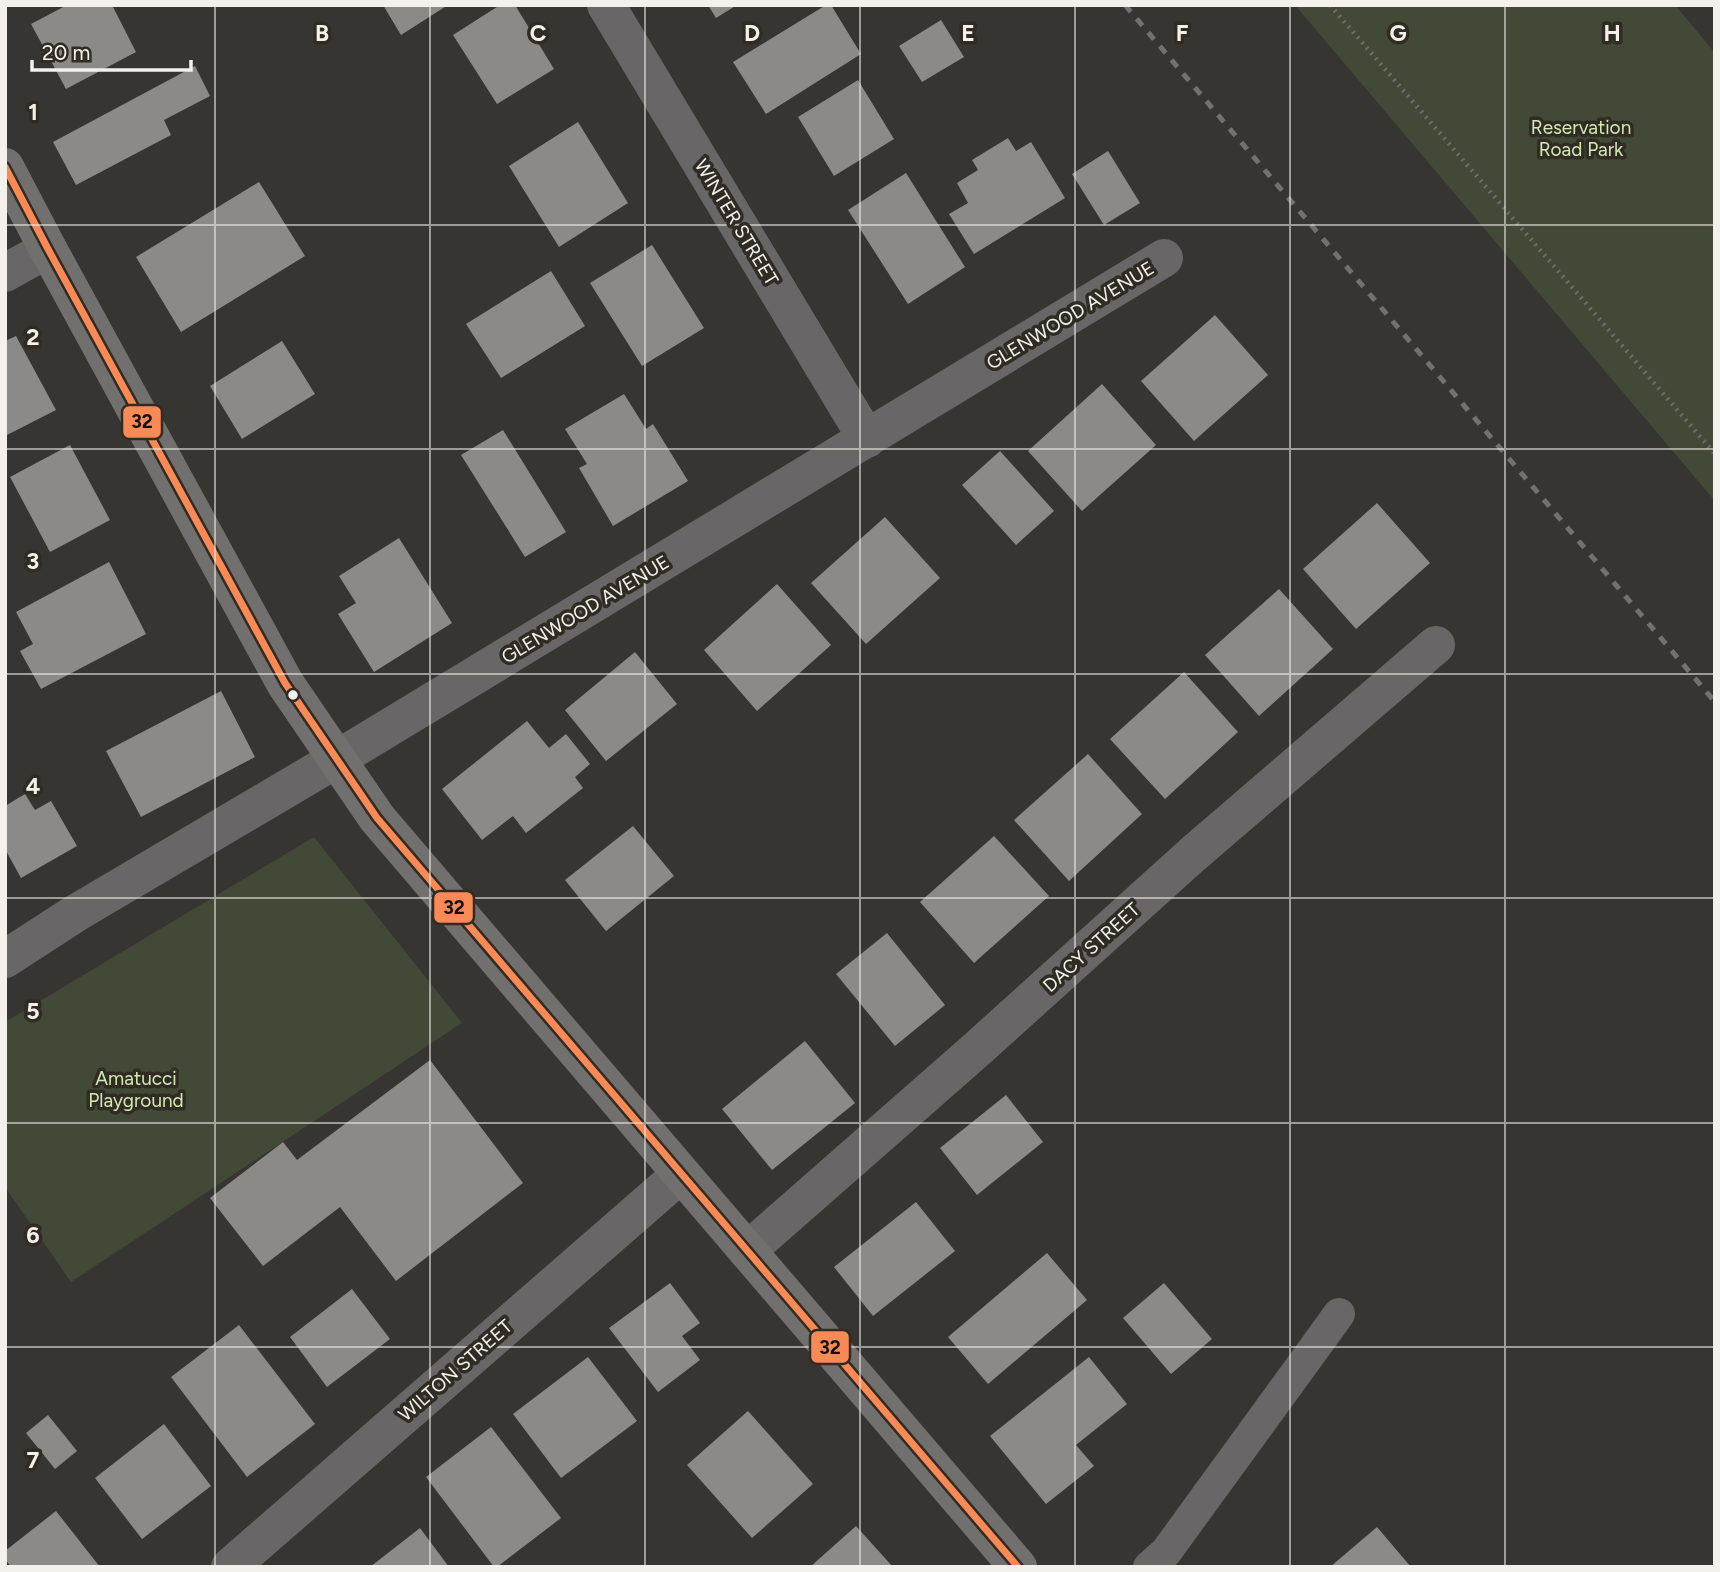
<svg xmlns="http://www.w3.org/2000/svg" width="1720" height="1572" viewBox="0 0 1720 1572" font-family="Figtree,sans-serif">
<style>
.green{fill:#424a37}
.building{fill:#8c8a86}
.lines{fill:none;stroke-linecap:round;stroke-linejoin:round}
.path{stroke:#6e6c6b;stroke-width:4.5;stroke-dasharray:2 5;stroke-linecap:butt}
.lane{stroke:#686666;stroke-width:32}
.street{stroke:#686666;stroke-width:38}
.primary{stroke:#72706e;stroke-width:38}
.rail{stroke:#73716f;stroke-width:5;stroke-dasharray:9 9;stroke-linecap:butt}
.bus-1-casing{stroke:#302c24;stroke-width:12}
.bus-1{stroke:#f98a56;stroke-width:7}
.grid{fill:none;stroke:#f4f1ec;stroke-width:2;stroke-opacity:0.55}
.bus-dot{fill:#f4f1ec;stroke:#302c24;stroke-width:2.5}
.labels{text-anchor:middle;stroke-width:7;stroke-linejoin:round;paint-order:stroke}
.park-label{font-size:19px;fill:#d2e9b2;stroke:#302c24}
.street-label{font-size:19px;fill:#f4f1ec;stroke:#302c24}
.grid-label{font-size:23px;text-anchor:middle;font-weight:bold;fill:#f4f1ec;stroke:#302c24;stroke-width:7;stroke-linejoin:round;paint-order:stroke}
.line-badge{stroke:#302c24;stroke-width:2.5}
.pale-badge-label{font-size:19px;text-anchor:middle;font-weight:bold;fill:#111}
</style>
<rect width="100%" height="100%" fill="#373531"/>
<path class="green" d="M1295,5H1675L1715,53V501Z
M314,837L462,1023L71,1282L5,1187V1022Z"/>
<path class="building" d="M67,5H112L136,52L66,89L31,24Z
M383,5H448L401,35Z
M500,5H515L554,69L497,104L453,35Z
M708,5H737L716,18Z
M826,5H831L861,54L766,114L733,62Z
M941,20L964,57L922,82L899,46Z
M195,66L210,96L164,120L171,135L76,185L53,142Z
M858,80L894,139L834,176L798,117Z
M578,122L628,203L559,247L509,166Z
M1008,138L1016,151L1031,142L1065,198L974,254L949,214L968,203L957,183L978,170L972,160Z
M1108,151L1140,203L1104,225L1072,174Z
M906,173L965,267L908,304L848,210Z
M259,182L305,256L181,332L136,257Z
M652,245L704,328L642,366L590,283Z
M551,271L585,326L501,378L466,324Z
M1215,315L1268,375L1194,441L1141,381Z
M16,336L56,410L5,436V341Z
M282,341L315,394L242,439L210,386Z
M1102,384L1156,445L1082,511L1028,451Z
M624,394L646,429L653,424L688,481L613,526L579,468L587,464L565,429Z
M503,430L566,532L525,557L461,455Z
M70,445L110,520L50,552L10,477Z
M1000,451L1054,511L1016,545L962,485Z
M1377,503L1430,563L1356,629L1303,569Z
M885,517L940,578L866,644L811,583Z
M399,538L452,623L374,672L338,614L356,603L339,576Z
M109,562L146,634L41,689L20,651L33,644L16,612Z
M777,584L831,645L757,711L704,650Z
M1279,589L1333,649L1259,716L1205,655Z
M635,652L677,704L606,761L565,710Z
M1184,672L1238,732L1165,799L1110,739Z
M221,691L255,757L141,817L106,751Z
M527,721L549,748L566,734L590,764L575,777L583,788L526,833L513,816L482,840L442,789Z
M1088,754L1142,814L1069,881L1014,820Z
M25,794L35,810L51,801L77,846L21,878L5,849V806Z
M633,826L674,876L606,931L565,880Z
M994,836L1049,896L974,963L920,902Z
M887,933L945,1005L895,1046L836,974Z
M805,1041L855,1103L772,1170L722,1109Z
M430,1060L523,1183L396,1281L340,1207L263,1266L210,1198L283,1142L297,1160Z
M1006,1095L1043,1142L977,1195L940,1148Z
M916,1202L955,1251L873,1316L834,1267Z
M1047,1253L1087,1300L988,1384L948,1337Z
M670,1283L700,1323L682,1336L700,1360L658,1392L609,1328Z
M1164,1283L1212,1339L1171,1374L1123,1318Z
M352,1289L390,1339L327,1387L290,1337Z
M239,1325L315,1424L247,1477L171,1377Z
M588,1357L637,1421L561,1478L513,1414Z
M1089,1357L1127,1404L1076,1445L1094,1466L1046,1504L990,1436Z
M748,1411L813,1484L752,1538L687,1465Z
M48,1415L77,1451L55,1469L26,1433Z
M164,1424L211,1486L142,1539L95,1478Z
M491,1427L561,1518L497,1567H494L426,1477Z
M56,1511L100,1567H11L5,1559V1551Z
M856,1526L893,1567H810Z
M1377,1527L1411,1567H1330Z
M420,1528L449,1567H370Z"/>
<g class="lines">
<path class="path" d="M1330,5L1715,454"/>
<path class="lane" d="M1149,1567L1166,1552L1339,1314"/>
<path class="street" d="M606,5L867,439
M5,273L48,249
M5,959L76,913L337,759L1164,258
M747,1251L976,1050L1192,855L1436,645
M230,1567L681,1174"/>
<path class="primary" d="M5,167L48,249L285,683L377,818L1018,1567"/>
<path class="rail" d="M1125,5L1715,702"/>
<g class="bus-1-casing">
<path id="bus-1" d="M5,167L48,249L285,683L377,818L1018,1567"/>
</g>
<use href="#bus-1" class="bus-1"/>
</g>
<path class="grid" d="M215,5V1567M430,5V1567M645,5V1567M860,5V1567M1075,5V1567M1290,5V1567M1505,5V1567M5,225H1715M5,449H1715M5,674H1715M5,898H1715M5,1123H1715M5,1347H1715"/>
<circle class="bus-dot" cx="293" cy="695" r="6"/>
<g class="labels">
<g class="park-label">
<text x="1581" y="134">Reservation<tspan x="1581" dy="22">Road Park</tspan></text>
<text x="136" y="1085">Amatucci<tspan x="136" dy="22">Playground</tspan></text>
</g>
<g class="street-label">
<text transform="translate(737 222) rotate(59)" y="7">WINTER STREET</text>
<text transform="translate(1070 315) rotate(-31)" y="7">GLENWOOD AVENUE</text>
<text transform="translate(585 609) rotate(-31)" y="7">GLENWOOD AVENUE</text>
<text transform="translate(1091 947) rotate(-42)" y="7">DACY STREET</text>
<text transform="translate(455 1370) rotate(-41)" y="7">WILTON STREET</text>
</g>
</g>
<g class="grid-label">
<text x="322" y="41">B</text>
<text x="538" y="41">C</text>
<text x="752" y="41">D</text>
<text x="968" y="41">E</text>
<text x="1182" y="41">F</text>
<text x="1398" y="41">G</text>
<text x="1612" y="41">H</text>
<text x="33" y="120">1</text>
<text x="33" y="345">2</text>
<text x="33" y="569">3</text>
<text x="33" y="794">4</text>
<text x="33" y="1019">5</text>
<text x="33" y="1243">6</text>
<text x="33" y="1468">7</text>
</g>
<g class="line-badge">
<rect x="122" y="405" width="40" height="34" rx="7" fill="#f98a56"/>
<rect x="433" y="891" width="41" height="33" rx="7" fill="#f98a56"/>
<rect x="810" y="1330" width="40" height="34" rx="7" fill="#f98a56"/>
</g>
<g class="pale-badge-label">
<text x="142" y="428">32</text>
<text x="454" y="914">32</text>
<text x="830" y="1354">32</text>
</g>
<rect width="1720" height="1572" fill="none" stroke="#f4f1ec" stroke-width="14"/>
<path d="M32 60v10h159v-10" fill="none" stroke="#f4f1ec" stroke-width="3.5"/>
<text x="42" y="60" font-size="21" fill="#f4f1ec" stroke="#302c24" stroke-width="5" paint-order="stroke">20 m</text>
</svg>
